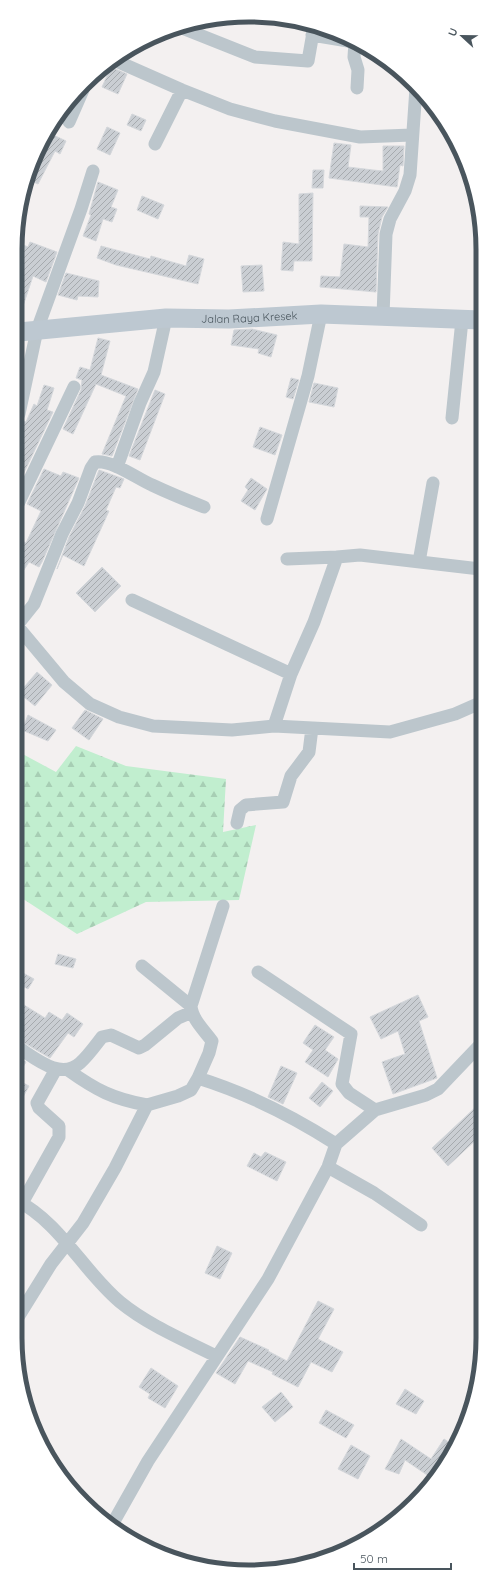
<svg xmlns="http://www.w3.org/2000/svg" width="498" height="1587" viewBox="0 0 498 1587" font-family="Quicksand,sans-serif">
<style>
.forest{fill:url(#forest-firs)}
.building{fill:url(#building-hatch);stroke:#d4d7db}
.lines{fill:none;stroke-linecap:round;stroke-linejoin:round}
.minor{stroke:#bcc6cc;stroke-width:13}
.secondary{stroke:#bdc8d1;stroke-width:19}
.labels{text-anchor:middle;stroke-width:3;stroke-linejoin:round;paint-order:stroke}
.street-label{font-size:11px;fill:#49555d;stroke:#fff}
.rim{fill:none;stroke:#49555d;stroke-width:5}
</style>
<defs>
<pattern id="forest-firs" width="22" height="20" patternUnits="userSpaceOnUse"><rect width="22" height="20" fill="#c1eecf"/><path d="M5 1l3.5 6h-7zM16 11l3.5 6h-7z" fill="#a7ceb4"/></pattern>
<pattern id="building-hatch" width="6" height="6" patternUnits="userSpaceOnUse"><rect width="6" height="6" fill="#caced3"/><path d="M-1 1l2-2M0 6l6-6M5 7l2-2" fill="none" stroke="#a6aaae"/></pattern>
</defs>
<rect width="100%" height="100%" fill="#f3f0f0"/>
<path class="forest" d="M76,746L126,766L226,779L223,832L256,825L239,900L146,902L77,934L17,895V751L56,772Z"/>
<path class="building" d="M111,67L127,74L118,94L102,87Z
M132,114L146,120L141,131L127,125Z
M107,127L120,133L110,155L97,149Z
M49,133L66,141L60,154L55,151L38,184L29,180Z
M334,143L351,145L348,167L373,170L383,171V146H404L403,166L400,165L397,187L329,178Z
M313,170H324L323,188H312Z
M98,182L118,190L111,207L117,209L112,222L103,219L96,241L83,236L91,215L89,214Z
M313,193L312,261H294L293,271L281,270L283,242L299,244V194Z
M142,196L164,205L158,219L137,210Z
M360,206L388,207L382,217L378,234L376,292L320,287L321,276L340,277L344,244L368,247L369,217H360Z
M30,242L57,252L46,282L33,276L21,312H19V243L28,247Z
M101,246L150,259L151,256L186,266L189,255L204,259L198,284L116,265L97,258Z
M262,265L264,291L243,292L241,266Z
M66,273L99,281L98,297L78,296L77,300L58,295Z
M252,329L277,335L271,357L258,353L259,349L231,345L234,330Z
M98,338L110,341L101,375L138,389L112,456L102,454L126,396L96,384L73,434L63,429L81,390L82,380L76,378L80,367L90,370Z
M291,378L299,380L293,399L286,397Z
M314,383L338,388L334,407L309,402Z
M44,385L54,388L47,410L53,412L18,485L19,428L22,421L26,422L34,404L37,406Z
M155,390L165,394L140,460L129,456Z
M260,427L282,435L275,455L253,447Z
M44,469L61,476L63,472L79,478L42,562L39,567L29,562L18,579V550L24,542L26,543L41,511L27,504Z
M99,470L124,479L120,488L116,487L106,510L109,511L84,566L63,555L57,569L69,537L85,506Z
M251,478L267,489L255,510L241,501L248,490L245,487Z
M102,567L121,586L95,612L76,593Z
M37,672L52,685L35,706L19,693Z
M85,710L103,719L89,740L72,728Z
M28,715L56,730L48,741L22,730Z
M58,954L76,959L73,968L55,964Z
M23,973L34,979L28,989L17,983Z
M418,995L428,1017L419,1021L437,1078L393,1094L382,1062L405,1054L398,1031L381,1039L370,1017Z
M16,1000L45,1018L49,1012L62,1020L67,1013L83,1024L74,1037L68,1033L50,1058L16,1038Z
M315,1025L334,1037L325,1050L338,1059L328,1077L305,1062L313,1050L303,1043Z
M16,1056L26,1062L16,1079L29,1086L16,1110Z
M281,1066L297,1073L283,1104L268,1097Z
M322,1082L333,1091L320,1107L309,1098Z
M479,1104V1137L448,1166L432,1148Z
M265,1152L286,1162L277,1181L247,1166L254,1153L261,1157Z
M217,1246L232,1253L220,1279L205,1273Z
M318,1301L334,1309L318,1339L343,1352L332,1372L311,1362L298,1387L272,1374L273,1372L248,1361L235,1384L216,1373L240,1337L269,1350L268,1351L287,1361Z
M151,1368L178,1386L165,1408L148,1398L150,1394L139,1387Z
M405,1389L424,1401L416,1414L396,1404Z
M281,1392L293,1407L275,1422L262,1407Z
M326,1410L354,1425L346,1438L319,1423Z
M401,1439L431,1459L444,1439L453,1445L444,1468L433,1479L405,1460L399,1474L385,1469Z
M351,1445L370,1456L358,1479L338,1469Z"/>
<g class="lines">
<path class="minor" d="M182,28L255,57L308,61L314,27
M312,35L354,42
M355,42L354,57L358,70L357,88
M114,60L182,90L230,109L275,121L360,137L412,135
M69,122L83,90
M155,144L182,90
M383,316L386,234L390,219L405,191L410,175L416,88
M19,414L37,330L81,209L93,171
M452,418L462,320
M117,467L140,403L154,372L166,318
M18,504L74,387
M267,519L308,376L321,314
M287,559L337,557
M419,562L433,483
M132,600L291,674L274,726
M18,624L34,604L62,534L78,503L91,468L95,462C111,459 138,479 152,485C169,493 186,500 204,507
M18,627L64,682L90,704L119,717L153,726L232,730L274,726L390,732L455,714L480,703
M291,674L314,622L337,557L360,555L480,569
M237,823L240,810L246,805L283,802L291,776L309,752L312,728
M142,966L191,1006
M258,972L351,1034L342,1084L349,1093L375,1110
M16,1046C34,1057 60,1081 80,1063C88,1056 95,1046 102,1037L111,1035L139,1048L145,1045L178,1018L192,1012
M68,1070C96,1090 113,1099 147,1105
M198,1078L209,1053L212,1041C204,1030 192,1019 191,1006L223,906
M328,1167L374,1193L421,1225
M16,1200C61,1223 82,1270 120,1302C148,1325 184,1340 216,1356
M22,1203L59,1137V1126L39,1108L37,1103L56,1069
M15,1322L51,1264L83,1223L115,1168L147,1105L178,1096L191,1090L198,1078C246,1093 294,1117 336,1144
M113,1523L148,1461L268,1279L328,1167L336,1144L375,1110L426,1095L438,1089L479,1046"/>
<path class="secondary" id="s1" d="M19,332L166,318L229,319L321,314L481,320"/>
</g>
<g class="labels">
<g class="street-label">
<text dy="4" stroke="none"><textPath href="#s1" startOffset="231">Jalan Raya Kresek</textPath></text>
</g>
</g>
<path d="M0 0H498V1587H0ZM249 22H249A227 227 0 0 1 476 249V1338A227 227 0 0 1 249 1565H249A227 227 0 0 1 22 1338V249A227 227 0 0 1 249 22Z" fill="#fff" fill-rule="evenodd"/>
<path class="rim" d="M249 22H249A227 227 0 0 1 476 249V1338A227 227 0 0 1 249 1565H249A227 227 0 0 1 22 1338V249A227 227 0 0 1 249 22Z"/>
<g transform="translate(462 36) rotate(292)" stroke="#ffffff" stroke-width="3" paint-order="stroke">
<path d="M0-3L7 15L0 10L-7 15Z" fill="#49555d"/>
<text y="-6" font-size="11" font-weight="bold" text-anchor="middle" fill="#49555d">U</text>
</g>
<path d="M354 1563v6h97v-6" fill="none" stroke="#49555d" stroke-width="2"/>
<text x="360" y="1563" font-size="12" fill="#49555d" stroke="#ffffff" stroke-width="3" paint-order="stroke">50 m</text>
</svg>
